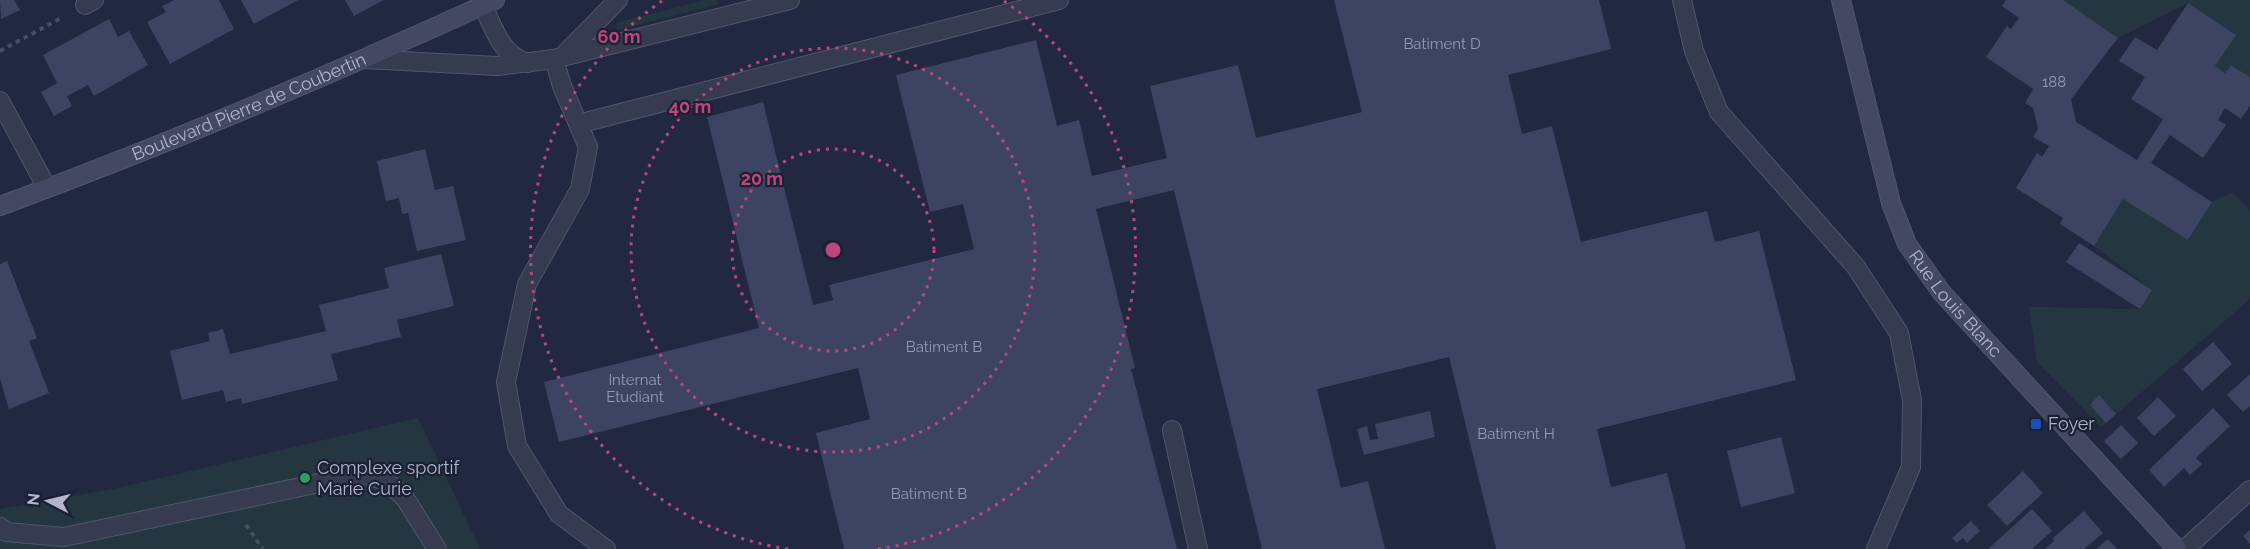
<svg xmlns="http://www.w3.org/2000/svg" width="2250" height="549" viewBox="0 0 2250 549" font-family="Raleway,sans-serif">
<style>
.green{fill:#243741}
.building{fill:#3d4461}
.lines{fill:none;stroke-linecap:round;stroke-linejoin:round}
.lane-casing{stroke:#51566b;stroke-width:20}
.street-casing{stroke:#51566b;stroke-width:20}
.secondary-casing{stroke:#51566b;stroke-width:20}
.path{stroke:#3f535b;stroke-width:4;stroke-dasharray:4.5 4.5;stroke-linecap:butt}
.lane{stroke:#363b50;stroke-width:18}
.street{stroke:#363b50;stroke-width:18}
.secondary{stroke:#444863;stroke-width:18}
.ring{fill:none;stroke:#bd477d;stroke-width:3;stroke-dasharray:3 6}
.transit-dot{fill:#1a4fb4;stroke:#1b2035;stroke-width:2}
.leisure-dot{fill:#2e9e5b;stroke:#1b2035;stroke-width:2}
.labels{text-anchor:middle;stroke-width:4.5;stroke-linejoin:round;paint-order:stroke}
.number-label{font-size:15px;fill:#959ab0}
.street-label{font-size:18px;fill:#b2b6cb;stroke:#1b2035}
.poi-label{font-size:18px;fill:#b2b6cb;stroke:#1b2035;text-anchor:start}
.centre{fill:#bd477d;stroke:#1b2035;stroke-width:3}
.ring-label{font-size:18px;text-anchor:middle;font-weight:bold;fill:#bd477d;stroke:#1b2035;stroke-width:4.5;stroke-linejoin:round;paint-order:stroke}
</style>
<rect width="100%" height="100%" fill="#222840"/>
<path class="green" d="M705,0H716L718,4L618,30L616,23Z
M2063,0H2250V77L2232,65L2225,73L2215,66L2235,34L2188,3L2118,38Z
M2233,192L2250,211V299L2101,427L2037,362L2029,307L2140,309L2152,290L2094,246L2123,199L2188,240L2212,202Z
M418,418L480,549H0V509L118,488Z"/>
<path class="building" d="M0,0H14L20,10L1,19Z
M174,0H219L234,29L170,64L147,22L166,12L162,6Z
M241,0H298L254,24Z
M345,0H384L354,16Z
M1334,0H1599L1611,49L1508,75L1522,134L1552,126L1581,242L1707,211L1715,242L1759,231L1796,380L1597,429L1611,487L1667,473L1686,549H1496L1449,357L1317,389L1341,488L1368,481L1385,549H1262L1174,190L1096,209L1135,368L1131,369L1177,549H844L816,433L870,419L858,368L559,442L544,382L759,328L707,117L763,102L813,305L833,300L829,285L974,249L963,204L930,212L896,75L1036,40L1057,126L1079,120L1092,176L1167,158L1150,86L1238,65L1256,138L1362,112Z
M2006,0H2063L2118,38L2071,99L2076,122L2137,160L2163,119L2131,99L2145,77L2119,61L2135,37L2157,50L2188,3L2236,35L2215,66L2225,73L2231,65L2250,77V106L2241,119L2225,108L2218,120L2226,125L2203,158L2170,135L2151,163L2212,202L2188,240L2123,199L2094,246L2060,224L2063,218L2016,188L2037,153L2042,157L2049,146L2033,137L2038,129L2036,120L2033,108L2025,103L2033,89L1986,57L2007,26L2011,29L2019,18L2002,6Z
M109,19L118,37L129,31L148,65L94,96L88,85L67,96L72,106L54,116L41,92L57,83L43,55Z
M425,149L435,190L453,186L466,240L417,251L408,213L402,214L399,198L386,201L377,161Z
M2079,243L2152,290L2140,309L2066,262Z
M441,254L454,306L397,320L401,337L331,354L338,380L242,404L241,398L226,402L223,390L182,400L170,351L210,341L208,333L223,329L230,354L326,331L319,305L389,288L384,268Z
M7,261L37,338L29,341L49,393L9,409L0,379V264Z
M2213,342L2232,364L2202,391L2183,369Z
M2250,374V406L2243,412L2227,395Z
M2099,395L2116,414L2106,423L2090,405Z
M2158,397L2176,416L2154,436L2137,418Z
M2213,408L2230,426L2196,458L2202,464L2190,475L2184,468L2164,487L2149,470Z
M1430,411L1435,437L1364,455L1357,429L1367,426L1370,440L1378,439L1375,424Z
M2121,425L2138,443L2121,459L2104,441Z
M1781,437L1795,493L1741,507L1727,451Z
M2023,471L2043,493L2007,526L1987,505Z
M2032,509L2052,531L2032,549H1988Z
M2084,511L2103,533L2084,549H2045L2054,541L2053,538Z
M1971,521L1980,531L1967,543L1963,538L1957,543L1952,538Z
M2250,530V544L2243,536Z
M2108,539L2117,549H2096Z"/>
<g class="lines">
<g class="lane-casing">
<path id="lane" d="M1682,0L1694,51L1719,112L1856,267L1899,333L1912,400L1911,467L1876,549
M483,6C494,29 502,56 528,63
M562,57L790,0
M364,59L497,66L554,59L562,57L618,0
M554,59L562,86L588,147L580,189L527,284L506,382L517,446L559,514L606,549
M578,124L1059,0
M1172,430L1198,549
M0,527L6,532L64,537L362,474L386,481L405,498L437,549"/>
</g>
<g class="street-casing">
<path id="street" d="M85,5L94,0
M0,101L47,188
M2185,549L2250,490"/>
</g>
<g class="secondary-casing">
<g id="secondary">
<path id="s1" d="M1841,0L1891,203L1907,244L1942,293L2177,549"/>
<path id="s2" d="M0,206C168,144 333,74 495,0"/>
</g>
</g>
<path class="path" d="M0,51L63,17
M246,525L263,549"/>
<use href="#lane" class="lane"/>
<use href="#street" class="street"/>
<use href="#secondary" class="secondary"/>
</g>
<g class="ring">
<circle cx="833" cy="250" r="101"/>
<circle cx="833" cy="250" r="202"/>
<path d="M788 549A302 302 0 0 1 662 1M1004 1A302 302 0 0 1 878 549"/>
</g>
<rect class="transit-dot" x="2030" y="418" width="12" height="12" rx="3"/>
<circle class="leisure-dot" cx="305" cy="478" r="6"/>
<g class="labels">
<g class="number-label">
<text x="1442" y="49">Batiment D</text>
<text x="2054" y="87">188</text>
<text x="944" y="352">Batiment B</text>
<text x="635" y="385">Internat<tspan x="635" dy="17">Etudiant</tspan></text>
<text x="1516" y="439">Batiment H</text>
<text x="929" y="499">Batiment B</text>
</g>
<g class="street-label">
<text dy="6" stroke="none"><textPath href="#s2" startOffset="268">Boulevard Pierre de Coubertin</textPath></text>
<text dy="6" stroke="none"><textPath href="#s1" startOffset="330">Rue Louis Blanc</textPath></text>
</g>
<g class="poi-label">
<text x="2048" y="430">Foyer</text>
<text x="317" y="474">Complexe sportif<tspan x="317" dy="21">Marie Curie</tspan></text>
</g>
</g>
<circle cx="833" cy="250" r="9" class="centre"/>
<g class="ring-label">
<text x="619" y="43">60 m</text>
<text x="690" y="113">40 m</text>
<text x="762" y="185">20 m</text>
</g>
<g transform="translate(48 501) rotate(277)" stroke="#1b2035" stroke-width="4.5" paint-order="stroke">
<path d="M0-4.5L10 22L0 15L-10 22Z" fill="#b2b6cb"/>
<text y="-9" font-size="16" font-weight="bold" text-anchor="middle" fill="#b2b6cb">N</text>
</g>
</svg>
